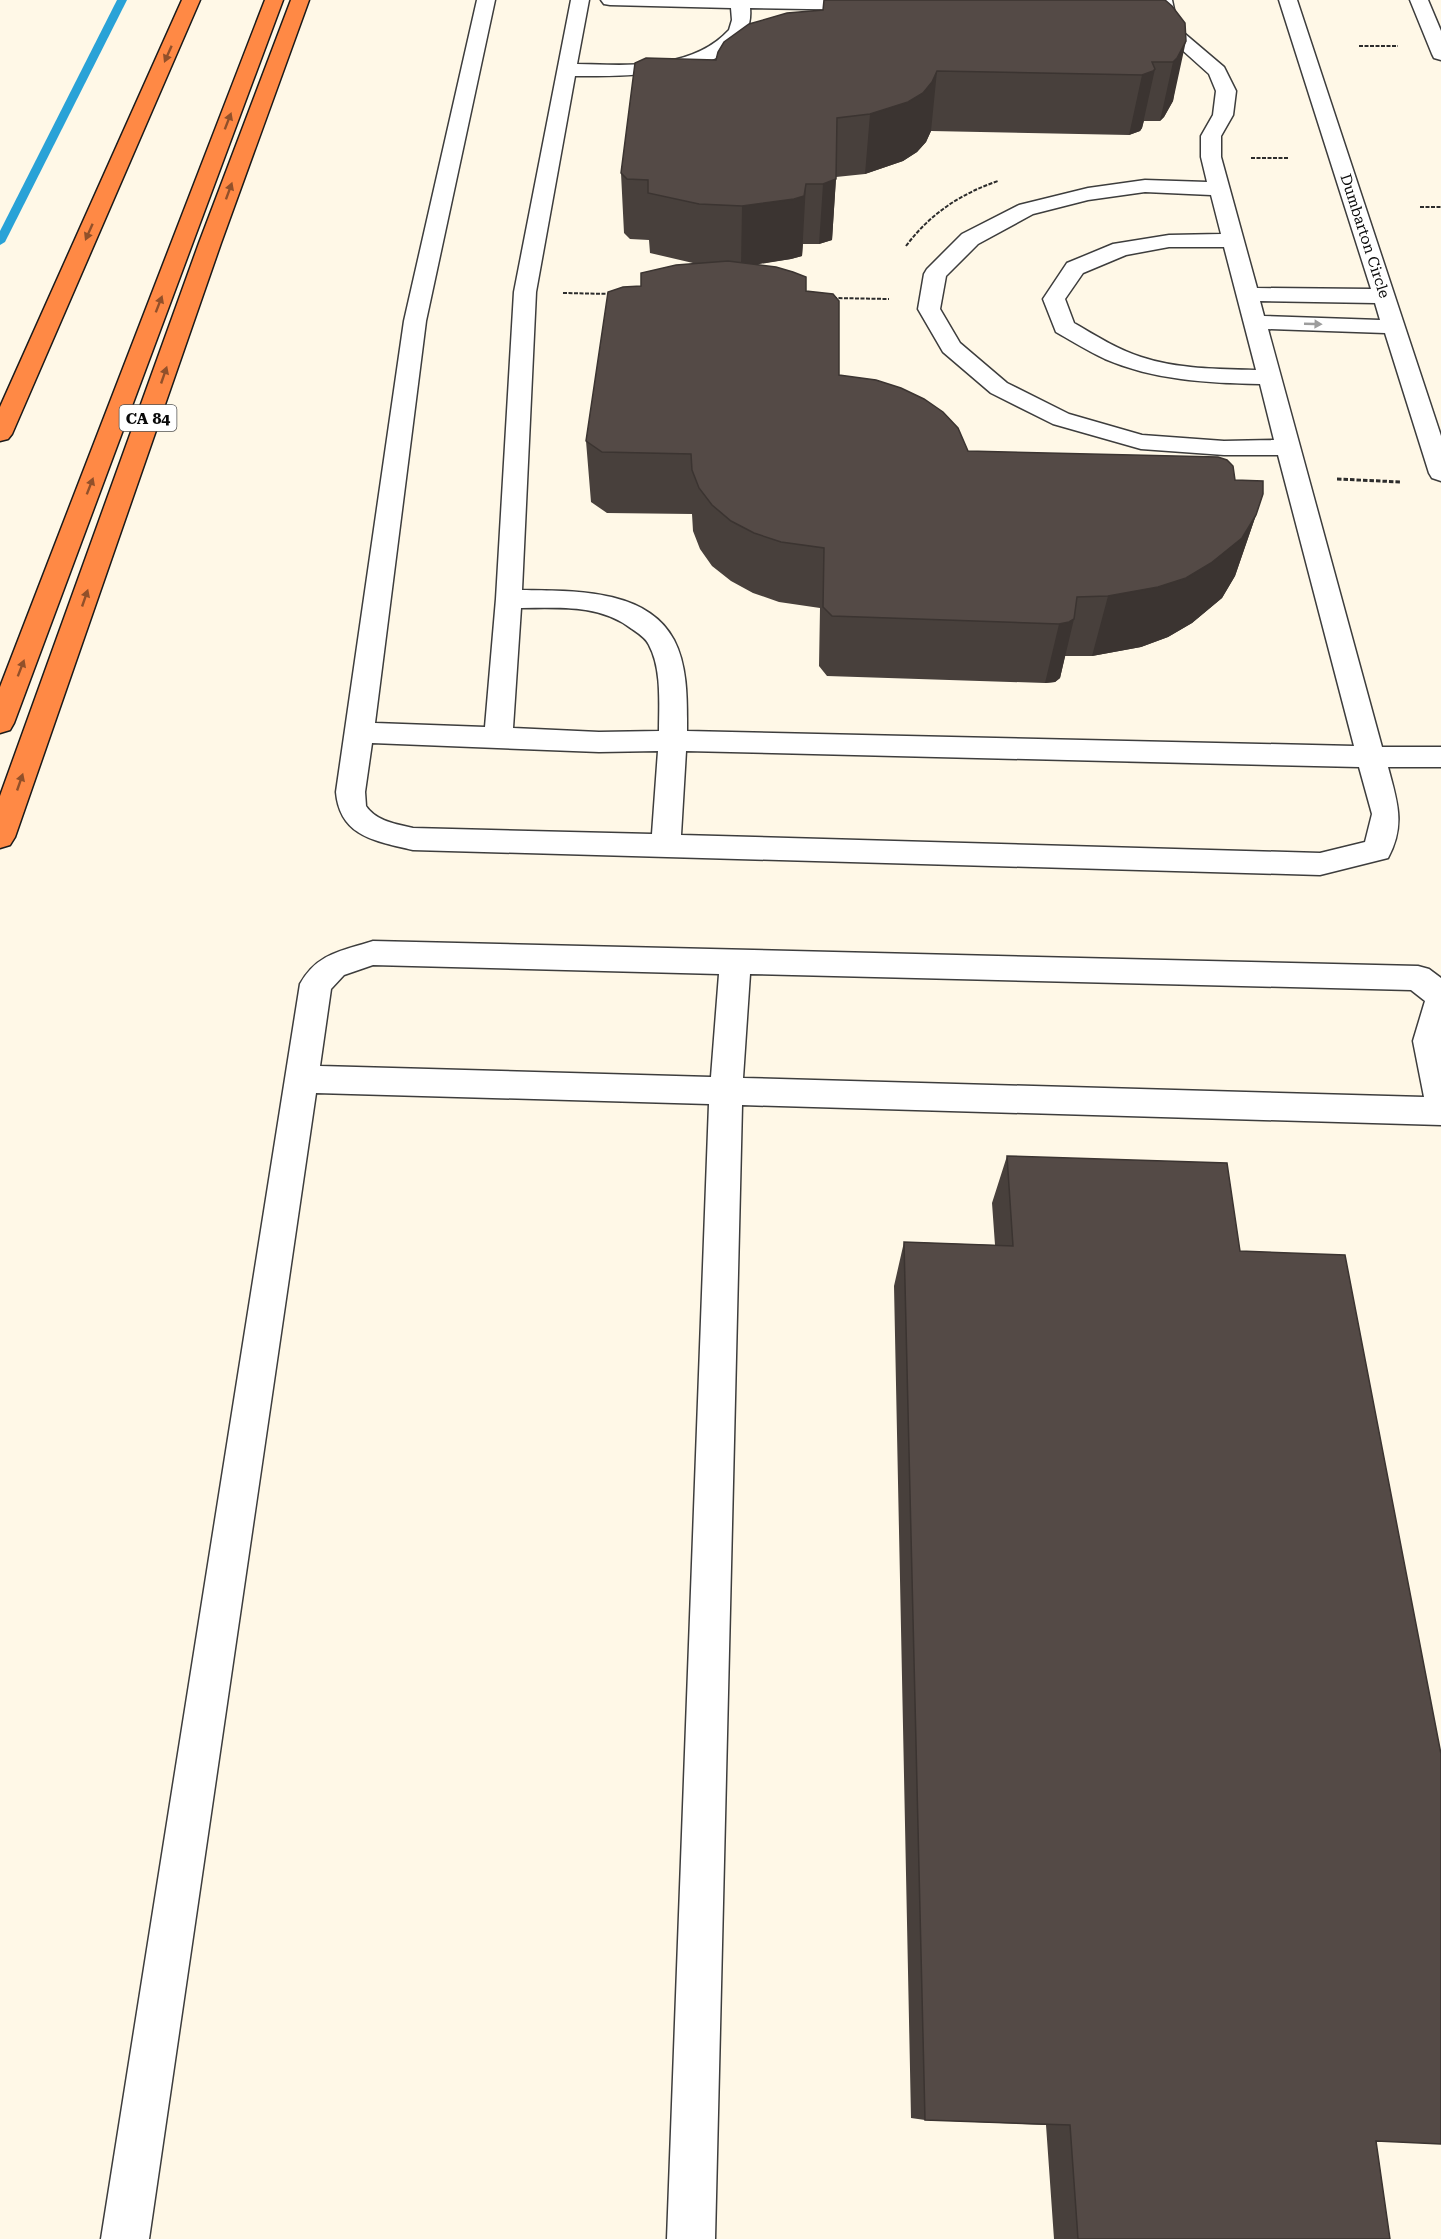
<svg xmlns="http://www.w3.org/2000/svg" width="1441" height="2239" viewBox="0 0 1441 2239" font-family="'Roboto Serif',serif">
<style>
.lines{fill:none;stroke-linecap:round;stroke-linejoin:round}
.stream{fill:#29a2d7;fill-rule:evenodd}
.minor-casing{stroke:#3d3d3d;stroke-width:3}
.highway-casing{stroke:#1b1b1b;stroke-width:3}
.path-far1{stroke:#2c2c2c;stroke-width:2;stroke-dasharray:4 1.5;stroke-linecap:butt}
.path{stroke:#2c2c2c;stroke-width:3;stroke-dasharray:4.5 2;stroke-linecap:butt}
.minor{fill:#fff;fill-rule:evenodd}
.highway{fill:#ff8945;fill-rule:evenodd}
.wall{fill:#48403c}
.shaded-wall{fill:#3b3431}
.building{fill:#544a46;stroke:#3b3431;stroke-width:1.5}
.oneway{fill:#91502a}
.oneway2{fill:#9d9d9d}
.labels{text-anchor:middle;stroke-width:6;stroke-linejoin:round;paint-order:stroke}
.far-street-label{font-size:15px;fill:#0a0a0a;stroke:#fff}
.shield{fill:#fff;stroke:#545454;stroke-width:1.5}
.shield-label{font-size:16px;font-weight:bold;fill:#0a0a0a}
</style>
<rect width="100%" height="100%" fill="#fff8e7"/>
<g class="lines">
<path class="stream" d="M117,0H127L5,242L0,245V231Z"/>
<g class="minor-casing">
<path id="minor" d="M477,0H495L426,321L375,723L485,727L496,599L514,292L571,0H589L577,64C627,65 691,71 729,30L732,20L731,8L610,5L604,4L601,0H871L878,5L875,9L869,10L750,8C757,79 620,76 575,76L536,292L522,590C571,591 647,588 674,640C688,667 687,701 687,731L1354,746L1278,455H1224L1141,449L1053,424L991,393L943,352L918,309L924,274L927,269L962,234L1019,205L1088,188L1145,180L1207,182L1201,157V136L1213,115L1216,91L1209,74L1160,30L1154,0H1172L1178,28L1224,67L1236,91L1233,115L1221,136V157L1257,288L1371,289L1279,0H1297L1441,436V481L1432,478L1429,473L1385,333L1268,329L1382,747H1441V767H1388C1397,801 1406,825 1388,858L1320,875L413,850C376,841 340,837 336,792L404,321ZM1145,192L1211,195L1221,234L1169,235L1113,244L1067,263L1043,299L1056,332C1072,341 1088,351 1105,359C1154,380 1207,383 1260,384L1274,440L1224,441L1142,435L1069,414L1007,383L960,343L940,309L946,276L978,244L1033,214L1088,200ZM1169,247H1224L1256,370C1218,369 1177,369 1141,357C1117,349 1096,336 1074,323L1065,299L1083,273L1126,255ZM1260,301L1375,303L1380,320L1264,316ZM521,608C560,608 600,604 632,629C638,633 646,638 649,645C662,669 659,704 659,731L599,732L513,728ZM372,743L599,752L658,751L652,834L413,828C396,824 376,821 366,806L365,792ZM686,751L1359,767L1372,814L1365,842L1320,853L681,835Z
M1410,0H1428L1441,31V60L1434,58L1432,54Z
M373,941L1418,966L1429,969L1441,978V1125L742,1105L715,2239H667L709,1104L316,1093L149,2239H101L300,984C317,953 342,951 373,941ZM373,965L719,974L711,1077L320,1066L331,989L344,975ZM750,974L1411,990L1425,1001L1413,1041L1424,1097L743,1078Z"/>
</g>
<g class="highway-casing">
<path id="highway" d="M182,0H200L12,434L8,439L0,441V407Z
M265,0H283L14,723L10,730L0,733V687Z
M291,0H309L221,243L15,837L10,845L0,848V796L199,243Z"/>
</g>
<path class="path-far1" d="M1359,46H1398
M1251,158H1289
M1420,207H1441
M906,246C930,214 960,194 998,181
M563,293L612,294
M833,298L889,299"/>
<path class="path" d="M1337,479L1401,482"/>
<use href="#minor" class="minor"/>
<use href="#highway" class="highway"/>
</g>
<path class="wall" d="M1185,23L1173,101L1164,117L1160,121H1144L1142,128L1140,131L1129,135L931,131L926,142L917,152L903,161L865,174L836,177L832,240L819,244H803L802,256L791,259L756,264L806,291L839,375L968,451L1235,480L1256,515L1235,576L1222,598L1192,623L1168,637L1141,647L1092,656H1065L1060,678L1055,682L1045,683L827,676L819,666L820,608L779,602L753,593L731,581L712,566L700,549L693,531L692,514L607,513L591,502L586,441L641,286L693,263L650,253L649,240L630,239L624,233L621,173L716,60Z
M1007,1156L1376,2141L1390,2239H1054L1046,2125L925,2120L911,2118L894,1286L904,1242L995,1245L992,1203Z"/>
<path class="shaded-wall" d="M1186,41L1173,101L1164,117L1160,121L1173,62Z
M1155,69L1142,128L1140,131L1129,135L1142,75Z
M937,71L931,131L926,142L917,152L903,161L865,174L870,114Z
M836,179L832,240L819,244L823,184Z
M806,184L802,256L791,259L741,267L742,206Z
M1256,515L1235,576L1222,598L1192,623L1168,637L1141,647L1092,656L1108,596Z
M1074,619L1060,678L1055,682L1045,683L1059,624Z"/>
<path class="building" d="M824,0H1165L1172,6L1185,23L1186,41L1177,58L1173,62H1152L1155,69L1153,71L1142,75L937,71L932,82L923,93L908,102L870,114L837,118L836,179L823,184H806L804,196L794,199L742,206L699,204L648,193V180L627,179L621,173L635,63L646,58L716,60L718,52L724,42L749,24L787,13L823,10Z
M728,261L776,267L793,272L806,277V291L833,294L839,301V375L876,380L901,388L924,399L943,412L958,428L968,451L1218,457L1227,460L1233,466L1235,480L1263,481V494L1256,515L1242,538L1211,563L1186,578L1158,587L1108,596L1077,597L1074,619L1069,622L1059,624L832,616L823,607L824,548L781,542L754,533L731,521L712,505L699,488L692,470L691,454L602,452L586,441L608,292L623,287L641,286V273L676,265Z
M1007,1156L1227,1163L1240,1251L1345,1255L1441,1754V2144L1376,2141L1390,2239H1078L1070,2125L925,2120L904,1242L1013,1246Z"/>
<defs><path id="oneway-solid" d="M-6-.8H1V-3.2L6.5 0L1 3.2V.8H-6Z" transform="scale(1.5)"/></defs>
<g class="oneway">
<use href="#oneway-solid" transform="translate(168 54) rotate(114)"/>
<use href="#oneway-solid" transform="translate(228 121) rotate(-69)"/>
<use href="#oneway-solid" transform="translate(229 191) rotate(-70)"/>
<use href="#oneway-solid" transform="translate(89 232) rotate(114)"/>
<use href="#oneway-solid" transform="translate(159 304) rotate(-69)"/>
<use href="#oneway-solid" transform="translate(164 375) rotate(-71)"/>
<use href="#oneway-solid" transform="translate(90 486) rotate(-69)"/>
<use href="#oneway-solid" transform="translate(85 598) rotate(-71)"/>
<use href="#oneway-solid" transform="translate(21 668) rotate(-69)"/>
<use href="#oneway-solid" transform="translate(20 782) rotate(-71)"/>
</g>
<use class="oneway2" href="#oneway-solid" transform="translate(1313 324) rotate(2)"/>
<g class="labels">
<g class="far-street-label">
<text transform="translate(1365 236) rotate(72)" y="5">Dumbarton Circle</text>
</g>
<rect class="shield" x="119.5" y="405" width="57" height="26" rx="4.5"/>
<g class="shield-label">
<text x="148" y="424">CA 84</text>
</g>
</g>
</svg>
